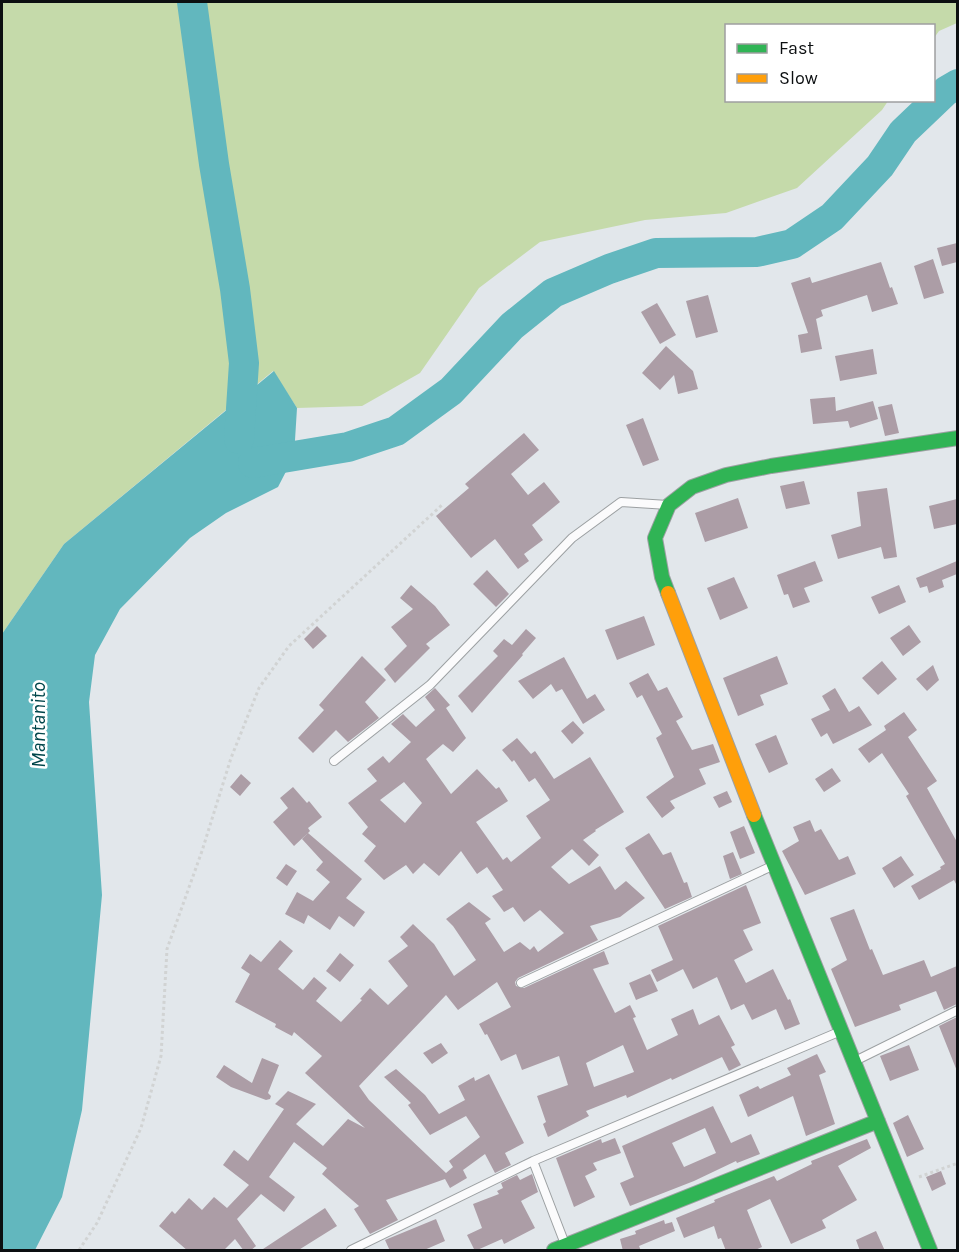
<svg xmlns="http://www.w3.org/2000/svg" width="959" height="1252" viewBox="0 0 959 1252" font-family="Karla,sans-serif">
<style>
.green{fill:#c5daaa}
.water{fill:#62b7be}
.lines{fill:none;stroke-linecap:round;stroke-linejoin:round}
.river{stroke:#62b7be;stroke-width:30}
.building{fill:#ac9da6;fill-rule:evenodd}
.lane-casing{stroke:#9ca0a2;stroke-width:10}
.fast-casing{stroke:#9ca0a2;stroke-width:16}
.slow-casing{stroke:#9ca0a2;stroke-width:16}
.path{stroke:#d1d3d3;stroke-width:3;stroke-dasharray:3 3;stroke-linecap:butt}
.lane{stroke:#fbfbfc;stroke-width:8}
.fast{stroke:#30b455;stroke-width:14}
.slow{stroke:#ff9f0a;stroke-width:14}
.labels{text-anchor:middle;stroke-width:5;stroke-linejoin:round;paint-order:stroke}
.water-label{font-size:20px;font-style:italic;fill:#00464b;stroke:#fff}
</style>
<rect width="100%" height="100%" fill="#e2e7eb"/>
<path class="green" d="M2,2H957V23L939,31L934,38V26H726V100L888,101L882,110L797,188L726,213L645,220L540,242L479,288L420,373L362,406L297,408L273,371L64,544L2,634Z"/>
<path class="water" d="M274,371L297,408L294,456L278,487L226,513L190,538L120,609L95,655L89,702L102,895L82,1110L62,1197L35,1250H2V634L64,544Z"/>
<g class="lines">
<path class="river" d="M192,2L214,164L235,289L244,363L239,439
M253,463L348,447L396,431L451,391L512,326L553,293L609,269L656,253L757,252L792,244L832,217L880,166L903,132L946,91L958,84"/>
</g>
<path class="building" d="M957,243V262L942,266L937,248Z
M933,259L944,293L924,299L914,266Z
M881,262L890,288L892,287L898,304L872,312L867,295L821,310L823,316L816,319L822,349L801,353L798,335L808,333L791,283L810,277L812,283Z
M708,295L718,332L696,338L686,301Z
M657,303L676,335L660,344L641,312Z
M666,346L693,371L698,389L678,394L674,375L660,390L642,373Z
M873,349L877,374L840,381L835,356Z
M835,397L836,411L873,401L878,419L850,428L848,421L813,424L810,399Z
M892,404L899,433L885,436L878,407Z
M643,418L659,460L643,466L626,425Z
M524,433L539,450L511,474L528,495L544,482L560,502L532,525L543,540L524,554L529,561L518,569L495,539L471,558L436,516L469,488L465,484Z
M804,481L810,504L786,509L780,486Z
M887,488L897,557L884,559L881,547L838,559L831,535L861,526L857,492Z
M738,498L748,528L705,542L695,513Z
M957,499V524L934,529L929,506Z
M815,561L823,581L804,588L810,602L793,608L788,594L784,595L777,575Z
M957,561V574L942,580L944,587L929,593L927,586L920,588L916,578Z
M487,570L509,594L496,607L473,584Z
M734,577L748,608L720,620L707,588Z
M411,585L435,606L450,625L426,644L430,648L395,683L384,669L407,646L391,627L413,609L400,598Z
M899,585L906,602L879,614L871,597Z
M644,616L655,645L617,660L605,630Z
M909,625L921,642L903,656L890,638Z
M317,626L327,636L313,649L304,639Z
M526,629L536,638L522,654L523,655L472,713L458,696L498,656L493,651L504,639L512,645Z
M362,656L386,680L365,702L379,718L348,742L336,730L313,753L298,738L324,710L319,705Z
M777,656L788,684L760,695L764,705L738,716L723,678Z
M564,657L587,699L595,694L605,710L583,724L562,689L556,692L551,684L533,699L518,681Z
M882,661L897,679L878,695L862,678Z
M933,665L939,680L927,691L916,679Z
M648,673L658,691L667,687L683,717L676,721L692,750L713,744L720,762L699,769L706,784L670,801L675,808L662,818L646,797L674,777L656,738L662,734L642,695L637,698L629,683Z
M435,688L450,705L446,708L466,738L453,752L443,744L426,759L451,794L477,769L496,789L499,787L508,801L476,822L503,860L507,857L511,862L541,838L526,816L550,800L535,778L529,782L514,760L512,762L502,750L517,738L531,754L535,751L554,779L590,757L624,812L595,830L596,831L583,840L599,855L589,866L572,849L551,867L569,884L600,866L615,890L626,881L645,898L620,917L590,926L598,940L518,978L515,982L516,986L524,988L604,951L609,964L593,969L615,1013L630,1005L636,1017L633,1018L647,1050L678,1035L671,1019L693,1009L699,1025L719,1015L735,1045L731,1047L741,1065L729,1071L722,1057L672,1080L671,1078L627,1098L626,1095L586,1111L589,1116L548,1137L543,1124L546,1122L537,1096L568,1085L559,1056L522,1070L516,1054L501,1061L487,1034L485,1035L479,1024L511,1007L497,982L458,1010L446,995L359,1086L369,1100L446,1173L453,1167L449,1161L480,1137L466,1116L430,1135L408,1105L411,1103L384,1077L396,1069L425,1095L439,1114L465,1100L458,1086L474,1077L475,1081L489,1074L524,1143L505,1153L511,1165L495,1173L485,1154L463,1170L467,1178L450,1188L445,1179L386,1200L398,1220L370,1234L354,1209L359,1206L322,1174L327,1168L294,1142L269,1177L295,1197L284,1212L261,1194L237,1219L256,1246L250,1251H244L235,1239L223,1251H188L159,1226L172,1211L175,1214L189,1198L202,1210L214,1197L227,1208L249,1185L223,1165L234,1150L248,1161L284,1109L275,1104L288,1091L316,1104L296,1124L323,1146L348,1119L365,1128L305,1073L322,1056L294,1032L292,1036L275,1027L276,1024L235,1002L250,974L241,968L250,954L261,962L280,940L293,951L278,969L303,990L314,977L327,988L316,1001L341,1022L362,1000L360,999L370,988L388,1005L408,986L388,961L408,946L400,937L413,924L434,944L454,976L476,960L453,926L446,919L469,902L491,919L485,923L504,952L520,942L530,950L534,946L538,952L564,933L540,910L524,922L513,907L504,912L492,896L503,890L487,867L477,874L461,851L439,876L424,863L413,874L406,865L384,880L364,861L376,846L362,834L368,827L348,803L377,781L367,769L383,756L389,763L411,742L391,724L403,714L416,727L435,710L425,697ZM404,782L422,803L405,823L380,800ZM623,1045L634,1072L594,1087L586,1063Z
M835,688L849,712L859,706L872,725L833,744L827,733L821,737L811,719L830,710L822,696Z
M904,712L917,730L908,737L937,781L927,788L957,842V886L954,880L919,900L911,886L941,869L940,867L945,864L906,796L909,794L882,753L869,763L858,749L886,730L884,726Z
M573,721L584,733L572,744L561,731Z
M776,735L788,764L769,773L755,744Z
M832,768L841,781L824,792L815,779Z
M241,774L251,783L240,796L230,787Z
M293,787L307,803L309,801L322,817L308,828L310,831L308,833L362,879L346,898L365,912L354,927L339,916L330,930L308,915L304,924L285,914L297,892L313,901L330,882L316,870L323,862L302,839L308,833L294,846L273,822L288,808L280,798Z
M727,791L732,802L719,808L713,797Z
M810,820L815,832L821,829L839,860L848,856L856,874L805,895L782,851L799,841L793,827Z
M744,826L755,853L740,859L730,832Z
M649,833L663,855L671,852L684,883L687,882L692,897L665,909L625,848Z
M733,852L742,874L730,879L723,856Z
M901,856L914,875L894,888L882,868Z
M286,864L297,871L287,886L276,878Z
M746,885L761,923L743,930L753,950L734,960L746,983L773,969L788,1000L790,999L800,1024L785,1030L776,1009L752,1020L744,1004L731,1010L717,977L693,989L683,969L657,982L651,970L673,960L658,926Z
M854,909L870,950L872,949L883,975L924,960L931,977L957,966V1004L944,1010L936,991L899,1005L901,1010L855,1027L831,969L847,960L830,918Z
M340,953L354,965L340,982L326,971Z
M650,974L658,991L636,1000L629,983Z
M957,1017V1071L939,1026Z
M441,1043L448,1053L432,1064L423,1053Z
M909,1045L919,1070L890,1081L880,1056Z
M817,1054L826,1072L819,1075L835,1124L806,1136L793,1096L748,1117L739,1095L758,1086L760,1089L791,1075L787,1068Z
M262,1058L279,1065L268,1093L271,1096L270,1099L266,1100L231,1087L216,1077L224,1065L252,1083Z
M713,1106L731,1143L751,1134L760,1154L737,1163L736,1161L694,1181L630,1206L620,1183L634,1177L622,1146ZM705,1128L716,1153L684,1167L672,1143Z
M908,1115L924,1149L907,1157L893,1123Z
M615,1138L621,1153L593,1163L597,1170L585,1176L595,1197L574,1207L556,1158L601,1139L602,1143Z
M867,1139L871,1148L838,1166L857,1200L822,1220L826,1228L791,1244L770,1199L747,1210L762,1247L753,1251H726L721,1238L718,1239L714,1226L684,1238L676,1218L715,1202L714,1200L774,1176L777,1181L812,1164L811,1161Z
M941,1171L946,1184L932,1191L926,1177Z
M532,1174L538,1192L521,1201L535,1228L504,1244L502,1239L475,1251L467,1235L482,1228L473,1204L499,1194L497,1191L503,1188L501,1183L517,1175L520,1180Z
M325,1208L337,1226L297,1251H260Z
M436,1219L445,1241L422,1251H390L385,1240Z
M664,1220L665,1224L672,1222L675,1231L639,1246L641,1251H623L620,1239L636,1234L635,1231Z
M876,1231L885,1251H860L856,1240Z"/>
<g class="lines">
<g class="lane-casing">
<path id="lane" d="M334,761L430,685L572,538L621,502L668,505
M521,983L772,866
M857,1060L958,1010
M533,1161L565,1244
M351,1250L533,1161L841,1031"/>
</g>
<g class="fast-casing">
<path id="fast" d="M668,593L662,577L655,538L669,505L692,487L726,475L771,466L958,438
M754,815L930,1250
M554,1250L878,1121"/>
</g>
<g class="slow-casing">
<path id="slow" d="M668,593L754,815"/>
</g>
<path class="path" d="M919,1177L958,1163
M79,1250L97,1223L141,1128L161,1056L167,949L202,851L231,758L259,688L289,646L442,505"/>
<use href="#lane" class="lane"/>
<use href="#fast" class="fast"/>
<use href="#slow" class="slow"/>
</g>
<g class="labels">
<g class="water-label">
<text transform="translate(38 725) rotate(-90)" y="7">Mantanito</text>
</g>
</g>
<rect width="959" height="1252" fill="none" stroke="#0c0f11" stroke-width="6"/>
<rect x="725" y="24" width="210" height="78" fill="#ffffff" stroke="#9e9fa0" stroke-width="1.5"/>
<rect x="737" y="44" width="30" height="9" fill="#30b455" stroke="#9e9fa0" stroke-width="1.5"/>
<text x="779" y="54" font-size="18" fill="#0c0f11">Fast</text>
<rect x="737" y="74" width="30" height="9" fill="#ff9f0a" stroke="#9e9fa0" stroke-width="1.5"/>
<text x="779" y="84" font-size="18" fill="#0c0f11">Slow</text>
</svg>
